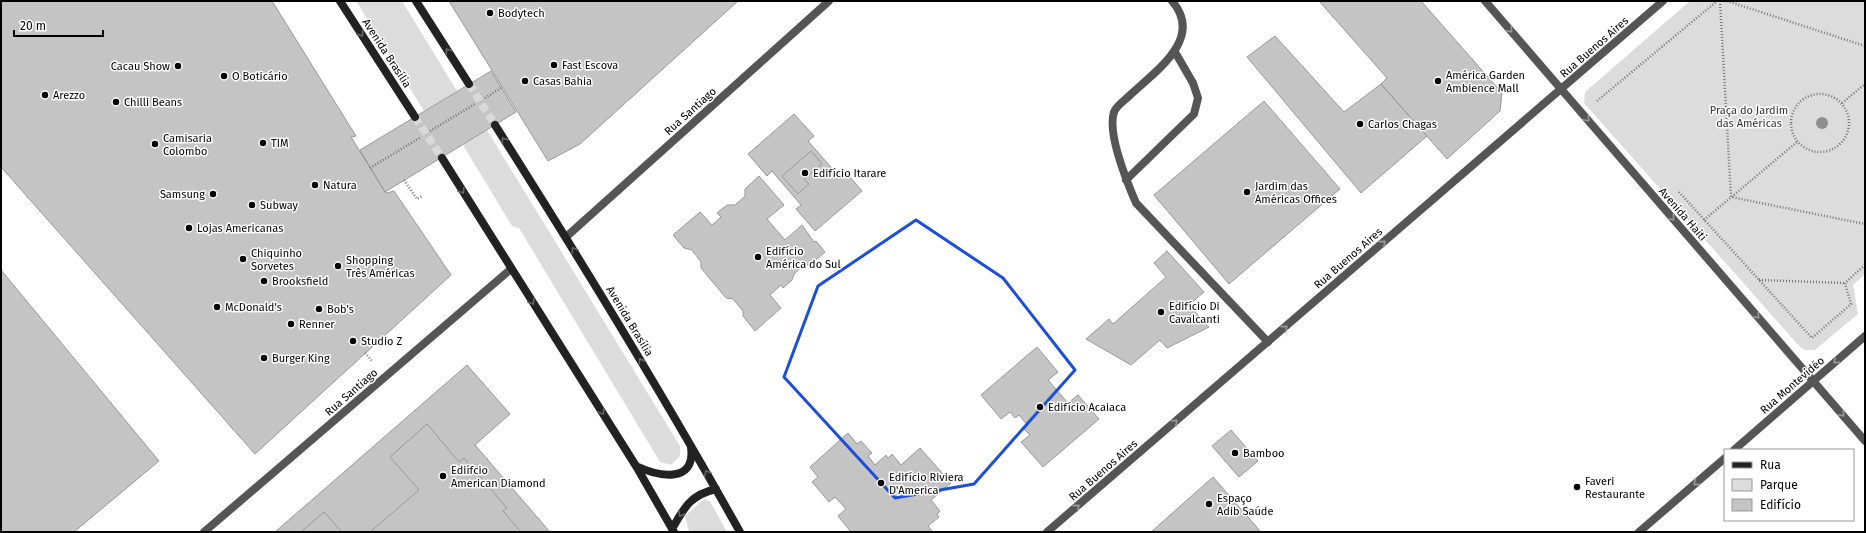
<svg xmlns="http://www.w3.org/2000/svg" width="1866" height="533" viewBox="0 0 1866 533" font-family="'Fira Sans',sans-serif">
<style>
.green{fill:#dcdcdc}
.building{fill:#c4c4c4;stroke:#999}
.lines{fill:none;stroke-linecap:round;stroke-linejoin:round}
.secondary-tunnel{stroke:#d9d9d9;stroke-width:8;stroke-dasharray:8 4;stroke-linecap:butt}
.path{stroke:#777;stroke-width:2.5;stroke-dasharray:1 2;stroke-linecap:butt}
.lane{stroke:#555;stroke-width:8}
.street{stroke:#555;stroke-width:8}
.secondary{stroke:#222;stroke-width:8}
.tree{fill:#8f8f8f}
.oneway{stroke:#999}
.oneway2{stroke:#646464}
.marked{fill:none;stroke:#1d4ed8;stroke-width:3;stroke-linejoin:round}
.poi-dot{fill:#000;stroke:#fff;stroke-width:1.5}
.labels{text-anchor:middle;stroke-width:3;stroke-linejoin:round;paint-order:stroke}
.poi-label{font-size:11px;fill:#000;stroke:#fff;text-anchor:start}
.street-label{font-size:11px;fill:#000;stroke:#fff}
.park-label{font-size:11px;fill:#333;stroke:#fff}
</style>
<rect width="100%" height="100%" fill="#fff"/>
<path class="green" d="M356,1H402L457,91L424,111Z
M1690,1H1865V274L1853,285L1858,314L1815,350H1805L1800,347L1584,103L1585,92Z
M487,130L680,446V456L671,465L660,462L519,228L512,226L463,145Z
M704,499L710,501L727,532H689L685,516Z"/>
<path class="building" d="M1,1H272L356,136L351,137L385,192L387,193L394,191L451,275L255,454L1,167Z
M449,1H738L580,144L548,161Z
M1319,1H1421L1502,93L1500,111L1447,159L1381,84L1387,78Z
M1275,36L1344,112L1381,84L1427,136L1361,193L1247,57Z
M491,71L516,112L385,192L360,150Z
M1264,101L1340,189L1229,284L1154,195Z
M794,114L814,136L808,141L837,174L843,169L862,191L815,231L796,209L801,205L772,171L767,176L748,154Z
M811,151L822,164L804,179L809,184L798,194L782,176Z
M759,176L784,205L767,219L785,240L802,225L814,242L816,241L825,252L810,265H804L794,274L792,280L783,288L781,285L770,295L781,308L755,331L743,316V311L733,299L726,298L701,268V262L692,250L684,248L673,235L700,212L712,225L721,217L717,213L727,205H735L745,196V189Z
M1167,251L1204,292L1189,305L1209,327L1167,348L1160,340L1131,365L1086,339L1109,319L1113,324L1165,278L1166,277L1154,263Z
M1,270L159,461L74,532H1Z
M1037,347L1058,372L1048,380L1068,403L1078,395L1099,419L1043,467L1021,442L1030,435L1024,429L1028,426L1019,415L1015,418L1010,412L1001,419L981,395Z
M467,365L510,414L475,445L550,532H275Z
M427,424L459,462L464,458L507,508L503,511L521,532H370L419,490L390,457Z
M1231,430L1258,461L1239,477L1212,446Z
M848,433L857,444L861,441L872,453L868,456L875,465L886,455L888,458L892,454L901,465L920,448L951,483L931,500L940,511L937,514L939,517L928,526L933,532H851L838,516L846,509L835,497L829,502L812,482L818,477L810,467Z
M1213,477L1261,532H1151Z
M324,512L342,532H301Z"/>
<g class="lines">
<path class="secondary-tunnel" d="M469,84L495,125
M415,117L442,158"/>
<path class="path" d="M1720,1L1731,197L1865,224
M1727,1L1865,46
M1791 123a29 29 0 1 1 58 0a29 29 0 1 1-58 0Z
M485,98L501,88
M1597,101L1717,1
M1842,103L1865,84
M430,131L475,104
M370,168L421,137
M404,180L417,199L422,196
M1679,192L1812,338L1851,304L1845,283L1865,265
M1704,220L1797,142
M1759,280L1845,283
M365,353L373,362"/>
<path class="lane" d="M1172,1C1205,39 1154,72 1129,96C1125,100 1116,106 1114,112C1107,133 1127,182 1136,203L1268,342
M1126,180L1194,114L1198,98L1193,83L1175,52"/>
<path class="street" d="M1485,1L1865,441
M566,237L829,1
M1734,450L1865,336
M204,532L511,269
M1047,532L1663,1
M1639,532L1725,458"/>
<path class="secondary" d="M340,1L415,117
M416,1L469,84
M495,125C580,259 663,394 740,532
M442,158L636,466L674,532
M636,466C657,476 696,485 691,447
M672,529C684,508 690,495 716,489"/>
</g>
<circle class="tree" cx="1822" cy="123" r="6"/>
<defs><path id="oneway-chevron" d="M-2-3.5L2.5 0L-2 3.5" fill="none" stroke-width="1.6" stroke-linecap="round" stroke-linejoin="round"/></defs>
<g class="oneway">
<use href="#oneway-chevron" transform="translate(1510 30) rotate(49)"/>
<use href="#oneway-chevron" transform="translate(1587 119) rotate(49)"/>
<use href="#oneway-chevron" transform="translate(1672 218) rotate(49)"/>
<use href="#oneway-chevron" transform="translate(1383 243) rotate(-41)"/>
<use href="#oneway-chevron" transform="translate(1757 316) rotate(49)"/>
<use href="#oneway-chevron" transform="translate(1285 328) rotate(-41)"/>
<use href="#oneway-chevron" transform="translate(1836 361) rotate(139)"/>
<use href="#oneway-chevron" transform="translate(1842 414) rotate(49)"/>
<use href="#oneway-chevron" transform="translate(1175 422) rotate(-41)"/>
<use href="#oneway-chevron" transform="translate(1696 483) rotate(139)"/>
<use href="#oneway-chevron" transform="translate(1077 507) rotate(-41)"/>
</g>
<g class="oneway2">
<use href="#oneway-chevron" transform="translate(361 34) rotate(57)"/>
<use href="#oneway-chevron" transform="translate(448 51) rotate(-123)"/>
<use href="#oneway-chevron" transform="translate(504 140) rotate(-122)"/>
<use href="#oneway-chevron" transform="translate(462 191) rotate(58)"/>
<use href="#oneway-chevron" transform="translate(574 250) rotate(-121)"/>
<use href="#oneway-chevron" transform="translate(532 302) rotate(58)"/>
<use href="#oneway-chevron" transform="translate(641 361) rotate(-121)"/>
<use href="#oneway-chevron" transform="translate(602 412) rotate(58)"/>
<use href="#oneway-chevron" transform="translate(707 473) rotate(-119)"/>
<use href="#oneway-chevron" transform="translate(681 514) rotate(121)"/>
</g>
<path class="marked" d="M916,220L1003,278L1075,370L974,484L895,498L784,377L818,286Z"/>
<g class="poi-dot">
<circle cx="490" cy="13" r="4"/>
<circle cx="554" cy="65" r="4"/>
<circle cx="178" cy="66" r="4"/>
<circle cx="224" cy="76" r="4"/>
<circle cx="525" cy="81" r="4"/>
<circle cx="1438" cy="81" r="4"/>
<circle cx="45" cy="95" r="4"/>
<circle cx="116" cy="102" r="4"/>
<circle cx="1360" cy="124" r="4"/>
<circle cx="263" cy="143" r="4"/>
<circle cx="155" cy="144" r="4"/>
<circle cx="805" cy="173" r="4"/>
<circle cx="315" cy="185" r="4"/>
<circle cx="1247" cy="192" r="4"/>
<circle cx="213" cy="194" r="4"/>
<circle cx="252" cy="205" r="4"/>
<circle cx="189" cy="228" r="4"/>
<circle cx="758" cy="257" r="4"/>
<circle cx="243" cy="259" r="4"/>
<circle cx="338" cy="266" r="4"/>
<circle cx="264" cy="281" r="4"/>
<circle cx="217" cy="307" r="4"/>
<circle cx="319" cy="309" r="4"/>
<circle cx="1161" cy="312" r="4"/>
<circle cx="291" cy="324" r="4"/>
<circle cx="353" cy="341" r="4"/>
<circle cx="264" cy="358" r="4"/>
<circle cx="1040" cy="407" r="4"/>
<circle cx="1235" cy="453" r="4"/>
<circle cx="443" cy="476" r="4"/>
<circle cx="881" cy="483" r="4"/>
<circle cx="1577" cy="487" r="4"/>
<circle cx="1209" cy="504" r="4"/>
</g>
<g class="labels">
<g class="poi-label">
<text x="498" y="17">Bodytech</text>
<text x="562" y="69">Fast Escova</text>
<text x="170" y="70" text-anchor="end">Cacau Show</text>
<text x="1446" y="79">América Garden<tspan x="1446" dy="13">Ambience Mall</tspan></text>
<text x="232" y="80">O Boticário</text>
<text x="533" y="85">Casas Bahia</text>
<text x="53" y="99">Arezzo</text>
<text x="124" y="106">Chilli Beans</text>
<text x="1368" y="128">Carlos Chagas</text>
<text x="163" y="142">Camisaria<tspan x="163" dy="13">Colombo</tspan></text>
<text x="271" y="147">TIM</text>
<text x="813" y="177">Edifício Itarare</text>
<text x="323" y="189">Natura</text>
<text x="1255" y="190">Jardim das<tspan x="1255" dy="13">Américas Offices</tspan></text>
<text x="205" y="198" text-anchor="end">Samsung</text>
<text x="260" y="209">Subway</text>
<text x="197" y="232">Lojas Americanas</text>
<text x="766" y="255">Edifício<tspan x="766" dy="13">América do Sul</tspan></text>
<text x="251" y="257">Chiquinho<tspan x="251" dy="13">Sorvetes</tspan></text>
<text x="346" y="264">Shopping<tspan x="346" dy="13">Três Américas</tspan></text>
<text x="272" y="285">Brooksfield</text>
<text x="1169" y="310">Edifício Di<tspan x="1169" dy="13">Cavalcanti</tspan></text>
<text x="225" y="311">McDonald's</text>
<text x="327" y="313">Bob's</text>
<text x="299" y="328">Renner</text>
<text x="361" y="345">Studio Z</text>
<text x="272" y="362">Burger King</text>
<text x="1048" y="411">Edifício Acaiaca</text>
<text x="1243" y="457">Bamboo</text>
<text x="451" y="474">Ediífcio<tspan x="451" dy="13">American Diamond</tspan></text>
<text x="889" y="481">Edifício Riviera<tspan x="889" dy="13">D'America</tspan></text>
<text x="1585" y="485">Faveri<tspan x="1585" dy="13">Restaurante</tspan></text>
<text x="1217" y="502">Espaço<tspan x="1217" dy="13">Adib Saúde</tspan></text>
</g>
<g class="street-label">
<text transform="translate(1594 47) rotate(-41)" y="4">Rua Buenos Aires</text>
<text transform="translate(387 53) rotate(57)" y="4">Avenida Brasília</text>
<text transform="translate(690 111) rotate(-42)" y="4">Rua Santiago</text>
<text transform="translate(1683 214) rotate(49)" y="4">Avenida Haiti</text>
<text transform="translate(1348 258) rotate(-41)" y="4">Rua Buenos Aires</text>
<text transform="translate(630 321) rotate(59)" y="4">Avenida Brasília</text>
<text transform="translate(1792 385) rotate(-41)" y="4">Rua Montevidéo</text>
<text transform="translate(351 392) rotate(-41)" y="4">Rua Santiago</text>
<text transform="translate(1103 470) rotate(-41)" y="4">Rua Buenos Aires</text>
</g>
<g class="park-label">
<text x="1749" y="114">Praça do Jardim<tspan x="1749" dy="13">das Américas</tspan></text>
</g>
</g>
<rect width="1866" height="533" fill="none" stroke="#000000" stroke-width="4"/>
<rect x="1724" y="449" width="130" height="72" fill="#ffffff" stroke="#999999"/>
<rect x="1732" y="462" width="20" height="6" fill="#222222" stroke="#999999"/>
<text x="1760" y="469" font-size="12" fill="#000000">Rua</text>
<rect x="1732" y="479" width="20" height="12" fill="#dcdcdc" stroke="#999999"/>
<text x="1760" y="489" font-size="12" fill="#000000">Parque</text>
<rect x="1732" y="499" width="20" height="12" fill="#c4c4c4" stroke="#999999"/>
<text x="1760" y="509" font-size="12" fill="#000000">Edifício</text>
<path d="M14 30v6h89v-6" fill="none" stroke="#000000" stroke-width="2"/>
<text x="20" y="30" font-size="12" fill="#000000" stroke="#ffffff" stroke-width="3" paint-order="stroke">20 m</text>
</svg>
